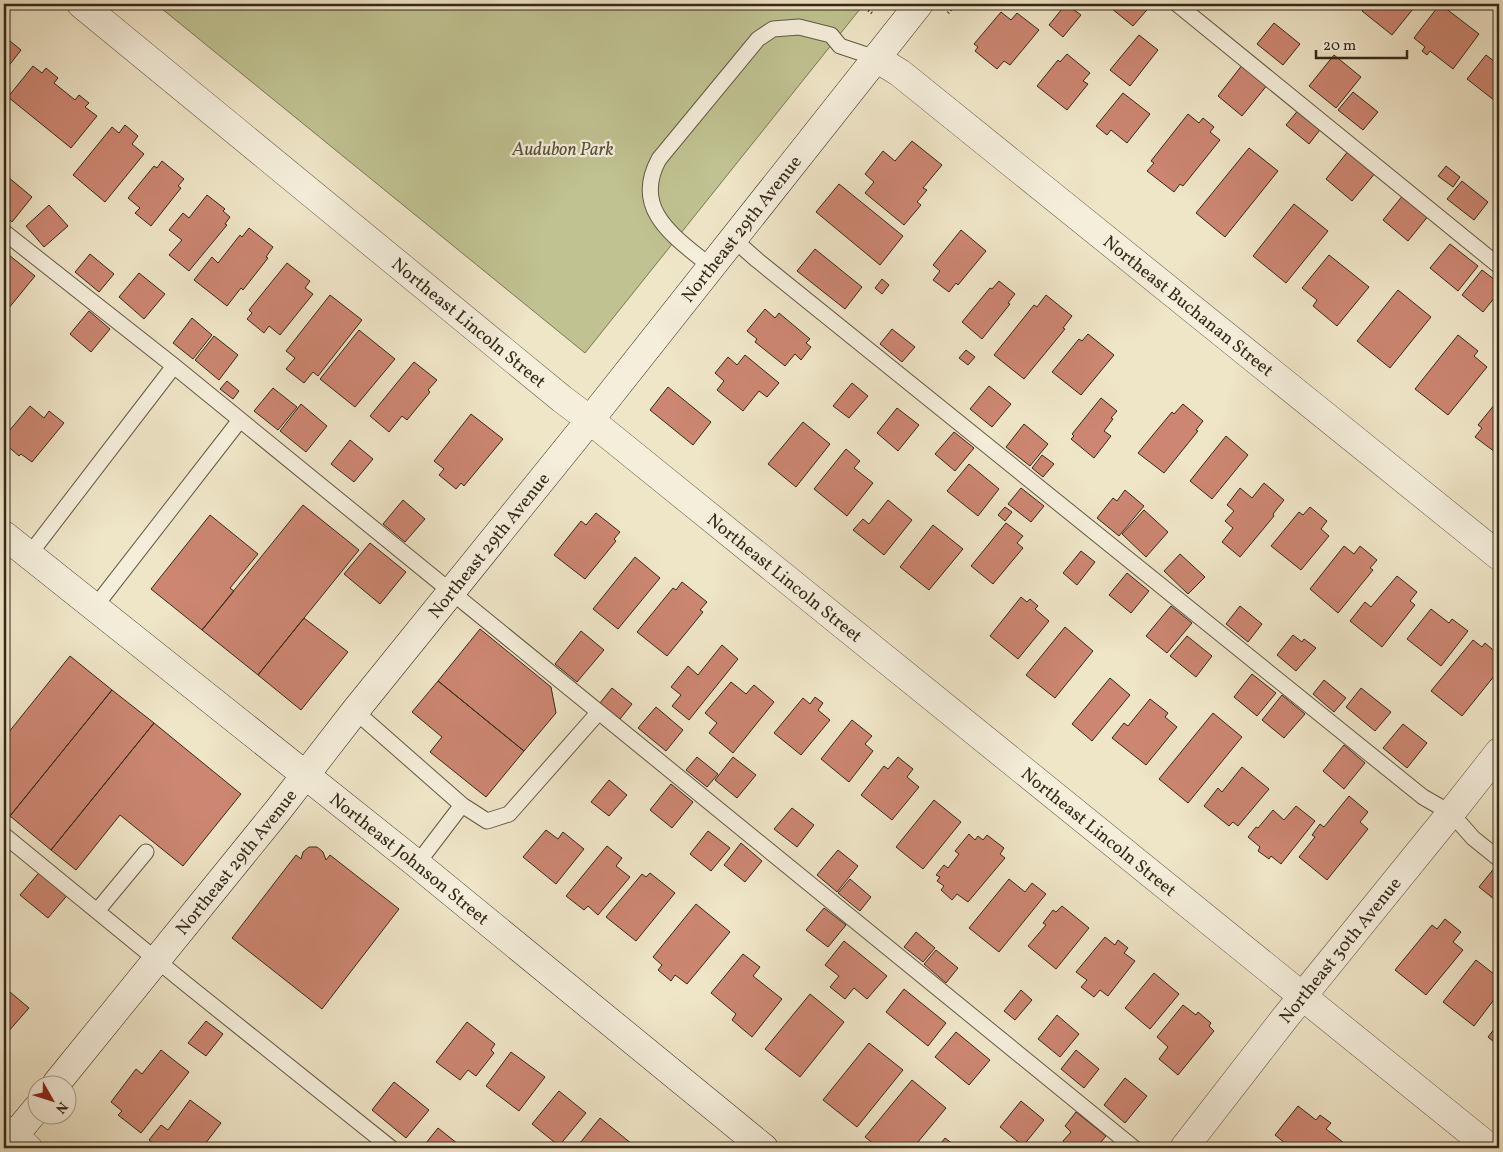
<svg xmlns="http://www.w3.org/2000/svg" width="1503" height="1152" viewBox="0 0 1503 1152" font-family="Vollkorn,serif">
<style>
.green{fill:#c0c291;stroke:#7a7655}
.building{fill:#cc8671;stroke:#352919}
.lines{fill:none;stroke-linecap:round;stroke-linejoin:round}
.lane-casing{stroke:#645844;stroke-width:17}
.street-casing{stroke:#645844;stroke-width:29}
.secondary-casing{stroke:#352919;stroke-width:29}
.path{stroke:#352919;stroke-width:3;stroke-dasharray:1 2.5;stroke-linecap:butt}
.lane{stroke:#f5eedb;stroke-width:15}
.street{stroke:#f5eedb;stroke-width:28}
.secondary{stroke:#f5eedb;stroke-width:28}
.labels{text-anchor:middle;stroke-width:4.5;stroke-linejoin:round;paint-order:stroke}
.park-label{font-size:18px;font-style:italic;fill:#584f37;stroke:#f5eedb}
.street-label{font-size:18px;fill:#352919;stroke:#f5eedb}
</style>
<rect width="100%" height="100%" fill="#efe5c7"/>
<filter id="stains"><feTurbulence type="fractalNoise" baseFrequency=".004" numOctaves="4"/><feColorMatrix values="0 0 0 0 .2 0 0 0 0 .09 0 0 0 0 .02 0 0 0 .5 -.17"/></filter>
<radialGradient id="worn" r=".72"><stop offset=".6" stop-color="#630" stop-opacity="0"/><stop offset="1" stop-color="#630" stop-opacity=".3"/></radialGradient>
<path class="green" d="M156,4H864L585,353Z"/>
<path class="building" d="M1066,4L1081,15L1063,37L1049,25Z
M1106,4H1152L1133,26Z
M1368,4H1417L1392,35L1362,11Z
M1440,4L1479,34L1453,69L1430,51L1427,55L1422,51L1425,47L1414,38Z
M1001,12L1011,20L1017,13L1039,30L1010,65L1004,61L997,69L975,51L978,47L974,44Z
M1274,23L1300,44L1283,65L1257,44Z
M1139,35L1158,50L1130,86L1110,70Z
M4,36L21,50L4,72Z
M1067,54L1090,73L1083,81L1088,84L1067,110L1037,86L1058,60L1060,62Z
M1334,55L1361,77L1336,108L1309,86Z
M1486,55L1499,65V104L1467,79Z
M1243,64L1268,84L1242,116L1218,96Z
M33,66L42,73L46,68L58,78L54,83L75,100L79,95L89,103L85,107L97,116L71,148L8,97Z
M1353,92L1378,112L1363,130L1338,110Z
M1123,93L1150,114L1127,143L1111,130L1107,135L1096,126Z
M1300,108L1323,126L1309,144L1286,125Z
M1188,114L1199,123L1203,118L1214,127L1210,132L1220,140L1183,186L1180,184L1174,192L1147,171L1154,163L1151,161Z
M125,125L138,136L132,144L144,154L105,202L73,175L112,127L119,133Z
M912,141L942,165L923,188L927,190L917,202L921,205L904,225L865,193L874,182L865,174L883,151L895,161Z
M1249,148L1278,171L1225,237L1196,213Z
M1349,150L1376,172L1352,201L1326,179Z
M162,161L184,179L178,186L181,188L151,226L135,213L140,208L128,198L154,166L157,168Z
M1446,166L1460,177L1453,187L1438,176Z
M8,177L32,197L12,222L4,215V182Z
M1462,181L1488,202L1474,220L1447,199Z
M839,184L903,236L880,265L816,212Z
M1404,194L1429,215L1408,241L1383,220Z
M207,195L225,209L223,211L230,217L225,224L227,225L189,271L169,255L182,240L169,230L183,213L189,218Z
M1294,204L1328,231L1286,283L1253,256Z
M49,205L68,226L44,247L26,226Z
M249,228L273,247L266,257L268,258L243,290L241,288L227,306L194,280L212,257L218,263L240,235L242,237Z
M961,230L986,251L958,285L956,283L949,292L933,280L940,271L933,265Z
M1450,244L1478,266L1458,291L1430,268Z
M815,249L862,287L845,309L797,271Z
M4,251L35,276L4,314Z
M90,254L114,274L99,292L75,272Z
M1329,255L1369,287L1337,326L1313,306L1317,300L1302,288Z
M287,263L310,281L305,288L313,294L280,335L269,326L264,333L247,319L252,313L249,310Z
M1482,270L1499,283V292L1483,312L1462,295Z
M139,273L165,294L144,319L119,297Z
M882,279L889,285L882,294L875,288Z
M999,281L1015,294L1008,303L1010,304L982,339L962,322L990,288L992,289Z
M1398,290L1431,317L1390,368L1357,341Z
M330,295L362,320L318,376L313,372L304,383L286,369L295,358L286,351Z
M1046,295L1072,316L1063,328L1065,329L1024,379L994,355L1034,305L1037,307Z
M765,309L775,318L779,313L810,339L806,343L811,347L801,360L795,354L785,366L755,342L757,339L747,331Z
M89,311L110,329L91,352L70,334Z
M192,318L212,335L193,359L173,343Z
M892,329L915,347L902,362L880,344Z
M359,330L395,359L355,407L320,379Z
M1088,334L1114,355L1081,395L1052,372L1079,339L1082,341Z
M1458,335L1478,351L1474,356L1487,367L1448,415L1415,389Z
M214,336L238,355L219,380L195,360Z
M966,350L975,357L968,365L959,358Z
M745,355L779,383L767,397L759,391L743,411L717,390L724,381L715,373L728,357L737,365Z
M414,362L437,380L428,390L430,392L407,420L402,416L389,432L370,416Z
M227,381L239,391L233,399L220,389Z
M852,383L868,396L849,418L833,406Z
M989,386L1011,404L992,427L970,409Z
M668,387L711,422L693,445L650,410Z
M273,388L297,407L278,430L254,411Z
M1101,398L1117,411L1111,418L1113,419L1104,431L1111,436L1094,458L1071,439L1074,436L1072,434Z
M1499,399V455L1475,437L1482,428L1478,425Z
M301,404L327,426L306,452L280,431Z
M1183,404L1203,421L1196,430L1198,431L1164,473L1138,453L1172,412L1174,414Z
M30,406L44,418L49,411L64,423L32,462L21,454L19,456L4,443V437Z
M897,408L919,425L898,451L877,433Z
M471,414L503,439L464,486L461,483L456,489L439,475L444,469L434,461Z
M803,422L830,444L796,487L768,464Z
M1024,424L1048,444L1030,466L1006,447Z
M954,432L974,448L955,471L935,454Z
M1226,436L1248,455L1212,499L1190,481Z
M350,440L373,459L354,482L331,464Z
M846,449L860,461L854,468L873,483L847,516L814,489Z
M1042,455L1054,464L1043,477L1032,468Z
M969,464L999,489L978,516L947,491Z
M1264,483L1284,500L1273,514L1274,516L1240,557L1222,542L1233,528L1225,521L1234,511L1227,505L1240,488L1252,498Z
M1021,488L1044,506L1031,522L1008,504Z
M1125,490L1144,506L1119,536L1097,518L1113,498L1117,501Z
M403,500L425,519L405,542L383,524Z
M888,500L912,520L884,555L853,530L863,519L869,524Z
M303,505L359,550L258,675L202,630Z
M1005,507L1012,512L1005,521L998,515Z
M1310,507L1327,521L1321,529L1329,536L1301,570L1271,546L1299,512L1303,515Z
M1144,510L1168,532L1146,557L1122,534Z
M596,513L620,532L614,539L616,541L585,579L554,555L581,521L586,525Z
M210,515L258,554L230,588L234,591L202,630L151,589Z
M1006,523L1023,536L1017,543L1023,548L993,584L971,566Z
M933,525L963,549L929,590L900,567Z
M370,543L406,572L380,604L344,574Z
M1344,546L1354,554L1360,546L1377,560L1370,568L1373,570L1338,613L1310,589Z
M1081,551L1095,562L1077,585L1063,573Z
M1180,554L1205,577L1188,594L1164,571Z
M635,557L660,578L618,629L593,609Z
M1127,573L1149,591L1131,613L1109,595Z
M1397,576L1417,592L1410,601L1415,605L1382,647L1350,621L1365,602L1371,607Z
M682,582L707,602L700,610L703,612L667,656L637,632L673,588L676,590Z
M1021,597L1027,602L1030,599L1038,606L1035,609L1049,621L1018,659L990,636Z
M1171,606L1192,623L1167,653L1146,636Z
M1240,606L1262,624L1248,642L1226,624Z
M1431,609L1449,623L1452,619L1468,631L1441,666L1407,639Z
M304,618L348,652L301,710L258,675Z
M1065,627L1093,651L1055,698L1026,675Z
M480,629L551,687L556,713L524,751L438,681Z
M581,631L604,650L577,682L555,664Z
M1293,635L1302,642L1304,639L1316,648L1296,671L1277,655Z
M1187,636L1212,656L1196,677L1170,656Z
M1473,640L1482,647L1485,643L1499,655V670L1462,716L1431,691Z
M722,645L738,659L689,720L672,706L681,695L671,687L688,666L698,675Z
M70,656L112,690L10,816L4,812V738Z
M1252,674L1276,693L1257,716L1234,697Z
M1110,678L1130,695L1092,741L1072,724Z
M1324,680L1346,698L1334,712L1313,694Z
M438,681L524,751L486,797L430,752L442,737L412,712Z
M731,682L746,694L754,685L774,702L733,753L709,733L717,723L705,713Z
M612,688L632,704L620,719L600,703Z
M1361,688L1391,712L1375,731L1346,707Z
M112,690L154,723L51,850L10,816Z
M1282,695L1305,714L1284,738L1262,720Z
M815,697L823,703L818,710L830,720L801,755L774,733L803,698L810,704Z
M1150,699L1168,713L1165,717L1177,727L1146,765L1112,738L1124,723L1128,726Z
M656,707L683,730L666,751L638,728Z
M1213,713L1242,737L1188,803L1159,779Z
M852,720L872,736L865,744L873,751L849,782L821,759Z
M154,723L241,794L183,866L120,815L76,870L51,850Z
M1403,724L1427,743L1407,768L1383,748Z
M1344,745L1365,763L1344,789L1323,771Z
M697,757L718,774L707,787L686,770Z
M733,757L756,775L737,798L715,780Z
M898,757L913,769L907,777L919,787L892,820L861,795L884,766L888,769Z
M1242,767L1269,789L1238,826L1233,822L1229,826L1204,806L1218,788L1222,792Z
M609,780L627,795L609,816L591,802Z
M671,784L693,802L672,828L650,810Z
M1349,796L1368,812L1360,822L1368,829L1327,880L1299,857L1315,837L1312,835L1320,824L1324,827Z
M934,800L961,822L923,869L896,847Z
M1296,806L1315,821L1281,864L1271,856L1269,859L1258,851L1260,847L1248,837L1256,827L1258,828L1273,810L1284,820Z
M792,808L814,825L797,847L774,829Z
M546,830L558,839L563,832L584,849L556,884L523,857Z
M708,831L730,848L711,871L690,854Z
M969,834L975,840L978,836L983,840L987,835L1004,848L1000,854L1005,858L968,902L957,894L952,900L941,890L944,886L937,881L940,877L936,875L944,865L948,868L959,854L955,851Z
M741,843L762,861L745,882L724,865Z
M607,846L622,858L616,866L630,877L598,915L588,906L584,910L566,896Z
M309,847H317L323,852L326,860L330,855L399,909L322,1009L232,938L296,855L301,859L303,852Z
M838,850L858,866L837,892L817,875Z
M1496,866L1499,869V903L1479,887Z
M43,868L70,892L48,918L20,895Z
M650,873L675,893L636,941L606,917L642,874L646,877Z
M850,879L871,897L860,911L838,893Z
M1009,879L1025,892L1032,883L1046,894L999,952L969,928Z
M696,904L730,932L687,984L675,975L671,981L658,970L662,965L653,957Z
M1062,906L1089,928L1056,969L1028,946L1046,925L1043,923L1053,910L1056,912Z
M824,908L846,925L828,947L806,930Z
M1445,919L1461,932L1453,942L1463,950L1426,995L1395,970L1432,925L1437,929Z
M916,932L935,948L923,962L904,947Z
M1105,937L1115,945L1118,940L1128,948L1124,953L1135,961L1108,996L1100,990L1094,997L1081,987L1087,980L1076,972Z
M844,941L887,976L867,999L854,988L845,999L830,987L839,976L825,965Z
M936,950L958,968L946,983L924,964Z
M743,954L760,967L753,976L782,999L752,1037L732,1020L736,1014L711,993Z
M1476,960L1499,978V993L1474,1026L1443,1002Z
M1154,973L1179,994L1150,1029L1125,1008Z
M4,987L29,1008L7,1033L4,1030Z
M904,989L946,1023L928,1046L886,1012Z
M1021,990L1032,1000L1015,1020L1004,1011Z
M810,994L844,1022L800,1077L765,1049Z
M1183,1005L1196,1015L1198,1012L1211,1023L1209,1026L1214,1031L1178,1075L1159,1059L1168,1047L1157,1037Z
M1057,1015L1079,1034L1060,1057L1038,1039Z
M206,1021L223,1034L206,1056L188,1043Z
M467,1022L495,1044L491,1050L494,1053L476,1076L468,1070L460,1080L436,1062Z
M1499,1023V1046L1488,1037Z
M956,1032L990,1060L969,1085L935,1057Z
M869,1043L903,1070L857,1127L823,1100Z
M161,1050L189,1072L141,1133L118,1115L122,1111L111,1102L136,1069L142,1074Z
M1076,1050L1099,1069L1084,1088L1061,1069Z
M511,1052L545,1077L519,1111L486,1086Z
M1125,1078L1147,1096L1125,1123L1104,1105Z
M912,1080L946,1108L913,1148H879L865,1137Z
M394,1082L429,1110L406,1138L372,1110Z
M559,1091L586,1113L559,1146L532,1124Z
M190,1100L221,1123L202,1148H160L149,1140L161,1125L168,1130Z
M1021,1101L1044,1120L1023,1146L1000,1127Z
M1298,1106L1316,1120L1320,1115L1331,1123L1326,1129L1344,1143L1340,1148H1291L1275,1135Z
M1076,1112L1106,1136L1096,1148H1072L1063,1141L1071,1132L1065,1126Z
M600,1118L632,1144L628,1148H576Z
M438,1128L463,1148H422Z
M945,1138L958,1148H937Z"/>
<g class="lines">
<g class="lane-casing">
<path id="lane" d="M1177,4L1499,266
M4,232L174,366L1134,1148
M732,238L757,260L1423,797L1451,813L1473,838L1499,859
M710,266C675,237 631,210 659,159L758,39L773,29L799,27L831,35L840,46L876,58
M29,555L174,366
M94,608L240,420
M355,711L462,805L417,864
M462,805L487,821L509,814L598,713
M4,835L186,984L391,1148
M97,911L146,852"/>
</g>
<g class="street-casing">
<g id="street">
<path id="s1" d="M81,4L562,399L590,420L1490,1148"/>
<path id="s2" d="M876,58L900,73L1499,556"/>
<path d="M4,1129L28,1148"/>
<path id="s3" d="M1184,1148L1284,1019L1451,813L1499,752"/>
</g>
</g>
<g class="secondary-casing">
<g id="secondary">
<path id="s4" d="M4,535L417,864L764,1148"/>
<path id="s5" d="M56,1084L279,809L355,711L590,420L919,4"/>
<path d="M4,1148L38,1107"/>
</g>
</g>
<path class="path" d="M860,4L873,14
M948,13L955,4"/>
<use href="#lane" class="lane"/>
<use href="#street" class="street"/>
<use href="#secondary" class="secondary"/>
</g>
<g class="labels">
<g class="park-label">
<text x="563" y="155">Audubon Park</text>
</g>
<g class="street-label">
<text dy="6" stroke="none"><textPath href="#s5" startOffset="1096">Northeast 29th Avenue</textPath></text>
<text dy="6" stroke="none"><textPath href="#s2" startOffset="399">Northeast Buchanan Street</textPath></text>
<text dy="6" stroke="none"><textPath href="#s1" startOffset="502">Northeast Lincoln Street</textPath></text>
<text dy="6" stroke="none"><textPath href="#s5" startOffset="691">Northeast 29th Avenue</textPath></text>
<text dy="6" stroke="none"><textPath href="#s1" startOffset="908">Northeast Lincoln Street</textPath></text>
<text dy="6" stroke="none"><textPath href="#s1" startOffset="1312">Northeast Lincoln Street</textPath></text>
<text dy="6" stroke="none"><textPath href="#s4" startOffset="519">Northeast Johnson Street</textPath></text>
<text dy="6" stroke="none"><textPath href="#s5" startOffset="286">Northeast 29th Avenue</textPath></text>
<text dy="6" stroke="none"><textPath href="#s3" startOffset="252">Northeast 30th Avenue</textPath></text>
</g>
</g>
<rect width="1503" height="1152" fill="none" stroke="#efe5c7" stroke-width="20"/>
<rect x="5" y="5" width="1493" height="1142" fill="none" stroke="#352919" stroke-width="2.5"/>
<rect x="10" y="10" width="1483" height="1132" fill="none" stroke="#352919"/>
<g transform="translate(52 1100) rotate(129)"><circle r="24" fill="#f5eedb" stroke="#a89f8d"/>
<path d="M0-4L9 19L0 12L-9 19Z" fill="#8f2418"/>
<text y="-8" font-size="14" font-weight="bold" text-anchor="middle" fill="#352919">N</text>
</g>
<path d="M1316 50v8h91v-8" fill="none" stroke="#352919" stroke-width="2.5"/>
<text x="1323" y="50" font-size="15" fill="#352919" stroke="#f5eedb" stroke-width="4" paint-order="stroke">20 m</text>
<rect width="100%" height="100%" filter="url(#stains)"/>
<rect width="100%" height="100%" fill="url(#worn)"/>
</svg>
